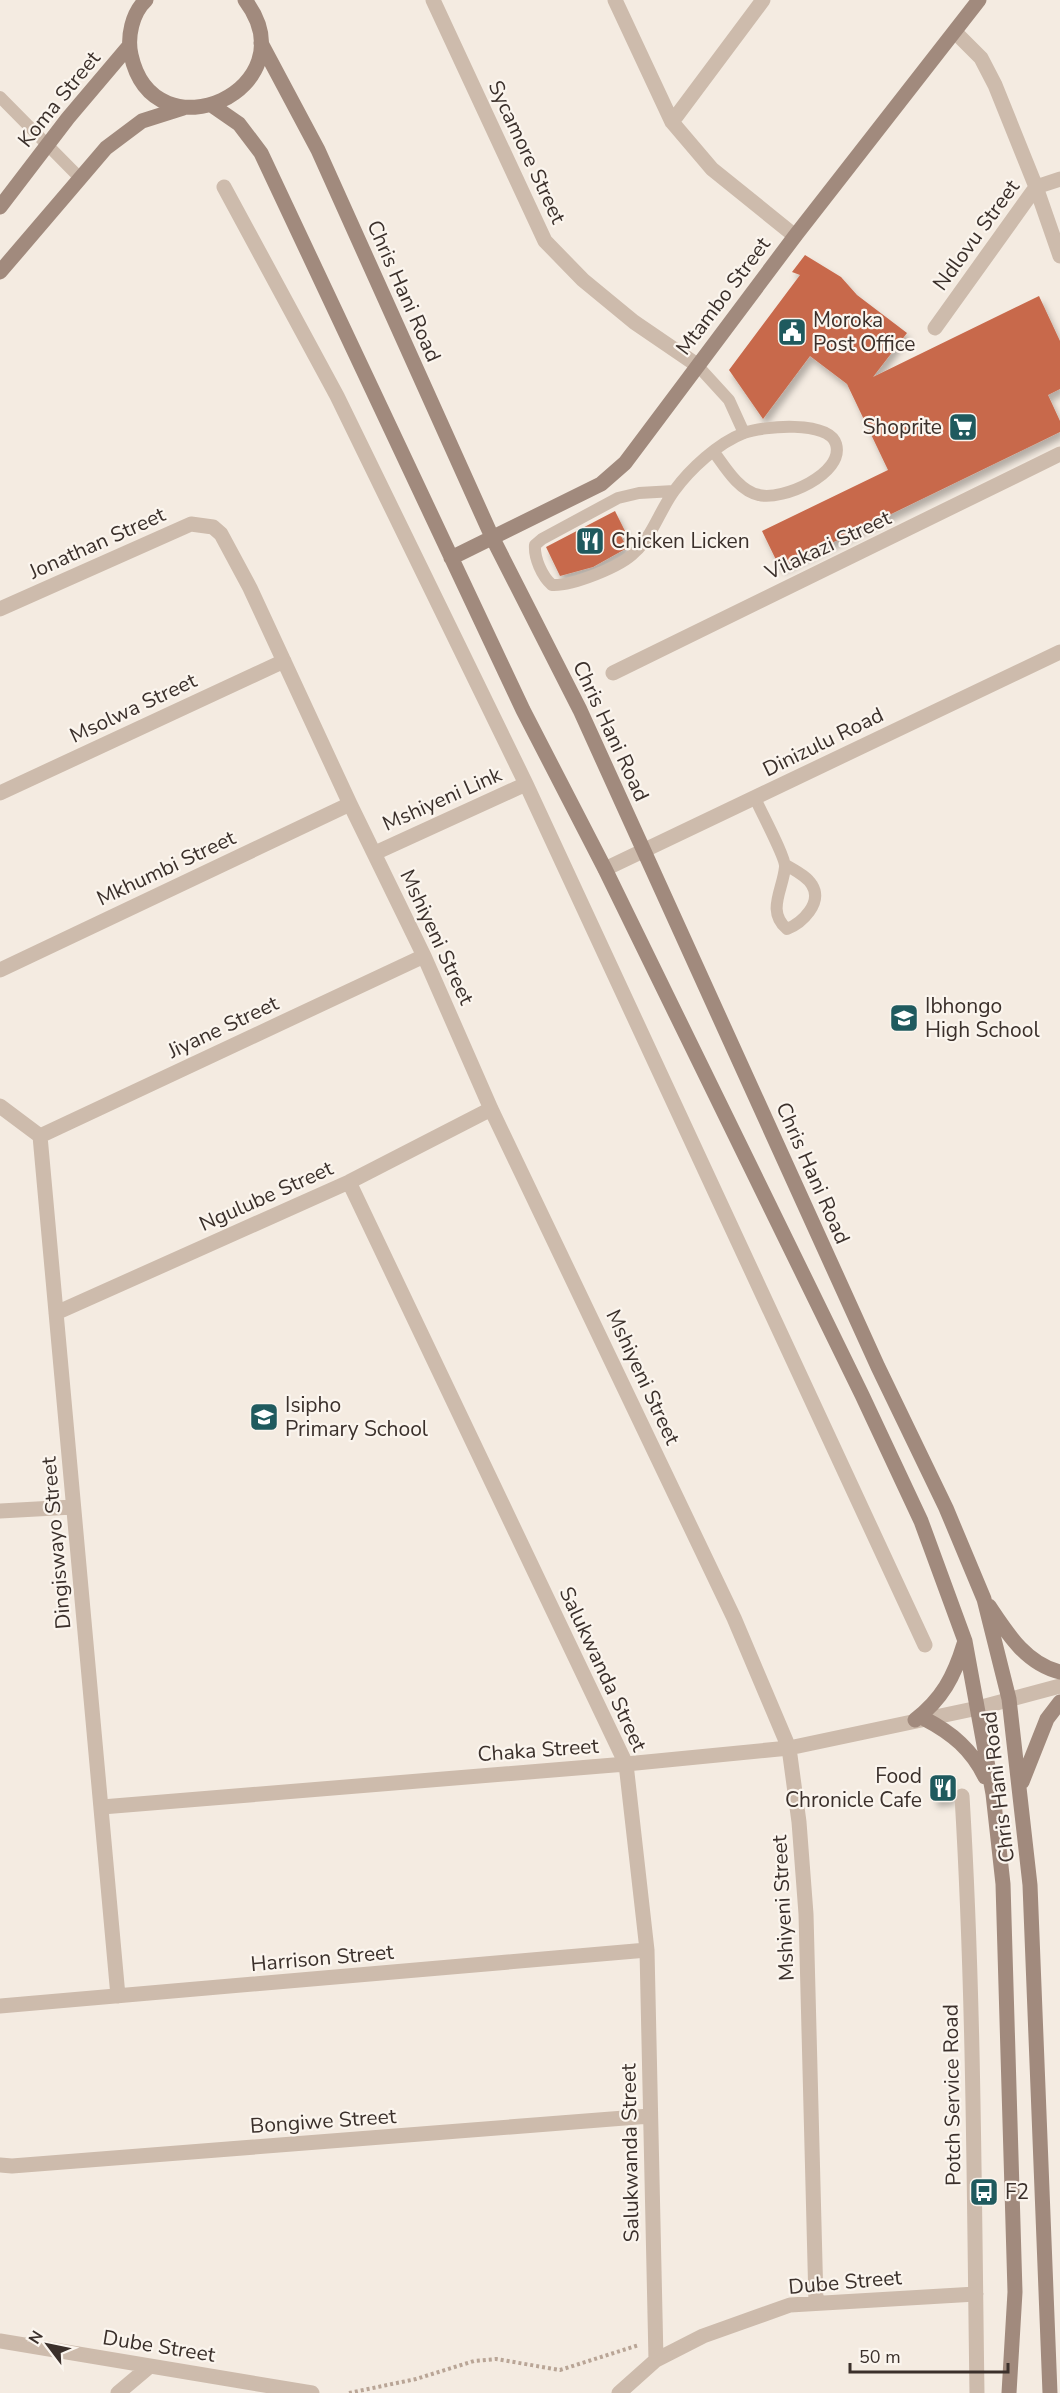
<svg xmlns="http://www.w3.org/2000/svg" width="1060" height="2393" viewBox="0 0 1060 2393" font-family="'Nunito Sans',sans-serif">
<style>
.building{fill:#c8694b;filter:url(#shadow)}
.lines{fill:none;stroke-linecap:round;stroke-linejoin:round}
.path{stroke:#b9a596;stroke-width:4;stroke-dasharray:3 3;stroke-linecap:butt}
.lane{stroke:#cdbbac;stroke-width:12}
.street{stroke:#cdbbac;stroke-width:15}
.secondary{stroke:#a18a7d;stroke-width:15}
.labels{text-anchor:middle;stroke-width:4.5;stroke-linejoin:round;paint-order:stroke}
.street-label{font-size:21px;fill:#3b302b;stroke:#fbf5ee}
.poi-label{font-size:21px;fill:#3b302b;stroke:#fbf5ee;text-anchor:start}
</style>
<defs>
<filter id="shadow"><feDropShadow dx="3.5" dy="6" stdDeviation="3" flood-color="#0004"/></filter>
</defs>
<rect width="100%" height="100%" fill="#f4ebe1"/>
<path class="building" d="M805,255L841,277L857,295L907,333L873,377L1039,296L1060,341V389L1048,395L1060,421V432L780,568L762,531L888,470L847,384L810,356L763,419L729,370L800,275L792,272Z
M615,511L626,533L621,536L627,548L593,567L560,576L546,547Z
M951,1776L952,1799L934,1801L931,1778Z"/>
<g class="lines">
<path class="path" d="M349,2393L416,2379L474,2361L496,2359L560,2370L639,2345"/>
<path class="lane" d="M0,97L80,178
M697,365L729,400L744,433
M674,491L639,493L618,498L542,539L535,545C534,558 542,576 552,585C572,586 621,567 635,552C653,535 660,510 674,491C690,469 718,443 744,433C763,426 829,420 836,444C845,474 782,501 759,495C739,491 725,467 714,452
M755,798C760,810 786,858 785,867C783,890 766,911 787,929C802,923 823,903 812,885C807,876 794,870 786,865"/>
<path class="street" d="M433,0L545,241L583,280L634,322L697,365
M615,0L672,122L712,169L795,236
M955,32L981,58L995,85L1036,187L1060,256
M672,122L763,0
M224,187L337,396L526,784L925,1645
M935,328L1036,187L1060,179
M0,609L191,524L213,527L221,534L250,588L350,804L424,956L491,1109L734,1618L789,1748L799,1822L806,1914L816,2302
M613,673L1060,454
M0,793L284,661
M375,853L526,784
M605,869L1060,652
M0,970L350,804
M0,1106L40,1136L118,1996
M40,1136L424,956
M349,1182L626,1764L647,1950L656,2360
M56,1313L349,1182L491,1109
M0,1511L73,1507
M962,1796C974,1995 974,2194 977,2393
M102,1807L626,1764L789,1748L978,1708L1060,1686
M0,2006L647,1950
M0,2165L12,2166L650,2116
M0,2341L312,2393
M118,2393L150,2366
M619,2393L656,2360L703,2336L790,2305L976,2294"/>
<path class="secondary" d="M146,0C132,13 127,37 131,55C154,160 312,89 245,0
M261,43L318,150L492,537L580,710L878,1367L946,1508L984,1599L1009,1699L1030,1885L1050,2393
M213,106L239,124L261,153L523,710L605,869L862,1395L921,1521L965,1641L993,1794L1003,1884L1015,2292L1009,2393
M0,207L68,118L129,46
M0,272L106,148L142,121L183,108
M451,558L601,484L625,463L795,236L979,0
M989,1606C1007,1633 1026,1664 1060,1672
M925,1719C952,1733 972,1750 985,1777
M915,1720C942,1699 954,1677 964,1644
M1022,1782L1047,1719L1060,1702"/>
</g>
<defs>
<g id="civic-square" transform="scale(1.5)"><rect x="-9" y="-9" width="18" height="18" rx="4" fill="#1f5a5e" stroke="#fbf5ee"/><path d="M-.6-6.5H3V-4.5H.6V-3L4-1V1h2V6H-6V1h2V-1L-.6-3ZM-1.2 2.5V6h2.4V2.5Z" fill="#fff"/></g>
<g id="supermarket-square" transform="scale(1.5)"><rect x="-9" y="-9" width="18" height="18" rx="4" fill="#1f5a5e" stroke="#fbf5ee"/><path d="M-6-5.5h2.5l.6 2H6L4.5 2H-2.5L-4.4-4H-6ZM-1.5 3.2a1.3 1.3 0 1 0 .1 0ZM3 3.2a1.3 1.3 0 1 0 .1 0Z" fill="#fff"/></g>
<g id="restaurant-square" transform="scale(1.5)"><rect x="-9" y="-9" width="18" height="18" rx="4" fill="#1f5a5e" stroke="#fbf5ee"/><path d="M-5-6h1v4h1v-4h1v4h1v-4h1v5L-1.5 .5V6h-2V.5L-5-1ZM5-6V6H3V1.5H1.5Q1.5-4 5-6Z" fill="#fff"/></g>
<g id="school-square" transform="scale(1.5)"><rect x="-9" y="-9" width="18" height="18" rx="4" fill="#1f5a5e" stroke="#fbf5ee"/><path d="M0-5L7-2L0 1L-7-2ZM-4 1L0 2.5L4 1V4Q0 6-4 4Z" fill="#fff"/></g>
<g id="bus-square" transform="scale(1.5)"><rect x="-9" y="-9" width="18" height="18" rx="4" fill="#1f5a5e" stroke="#fbf5ee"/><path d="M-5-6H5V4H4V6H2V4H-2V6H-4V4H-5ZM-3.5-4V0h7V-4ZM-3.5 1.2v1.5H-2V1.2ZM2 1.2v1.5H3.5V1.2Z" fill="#fff"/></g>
</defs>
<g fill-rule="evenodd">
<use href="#civic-square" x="792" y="332"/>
<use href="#supermarket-square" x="963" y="427"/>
<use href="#restaurant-square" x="590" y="541"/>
<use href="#school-square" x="904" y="1018"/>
<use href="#school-square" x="264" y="1417"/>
<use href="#restaurant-square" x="943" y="1788"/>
<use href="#bus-square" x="984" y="2192"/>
</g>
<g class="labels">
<g class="street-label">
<text transform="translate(59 99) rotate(-51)" y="7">Koma Street</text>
<text transform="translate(527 152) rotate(65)" y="7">Sycamore Street</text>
<text transform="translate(976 235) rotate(-54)" y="7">Ndlovu Street</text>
<text transform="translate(404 291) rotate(66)" y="7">Chris Hani Road</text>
<text transform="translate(723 296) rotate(-53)" y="7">Mtambo Street</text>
<text transform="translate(97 543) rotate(-24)" y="7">Jonathan Street</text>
<text transform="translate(828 545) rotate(-25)" y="7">Vilakazi Street</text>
<text transform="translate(133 708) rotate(-25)" y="7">Msolwa Street</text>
<text transform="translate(611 731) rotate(65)" y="7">Chris Hani Road</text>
<text transform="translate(823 742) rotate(-26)" y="7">Dinizulu Road</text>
<text transform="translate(442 799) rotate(-24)" y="7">Mshiyeni Link</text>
<text transform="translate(166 868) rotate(-25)" y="7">Mkhumbi Street</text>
<text transform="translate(437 937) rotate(65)" y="7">Mshiyeni Street</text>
<text transform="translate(223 1027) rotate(-25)" y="7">Jiyane Street</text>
<text transform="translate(813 1173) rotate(66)" y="7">Chris Hani Road</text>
<text transform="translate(266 1196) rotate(-24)" y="7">Ngulube Street</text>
<text transform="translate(643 1377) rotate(65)" y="7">Mshiyeni Street</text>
<text transform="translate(56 1543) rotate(-95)" y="7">Dingiswayo Street</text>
<text transform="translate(603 1669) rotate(65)" y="7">Salukwanda Street</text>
<text transform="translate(538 1750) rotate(-4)" y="7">Chaka Street</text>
<text transform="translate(998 1787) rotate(-97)" y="7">Chris Hani Road</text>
<text transform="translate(783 1908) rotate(-93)" y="7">Mshiyeni Street</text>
<text transform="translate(322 1958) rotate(-5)" y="7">Harrison Street</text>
<text transform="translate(952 2095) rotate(-91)" y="7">Potch Service Road</text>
<text transform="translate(323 2121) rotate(-4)" y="7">Bongiwe Street</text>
<text transform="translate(630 2153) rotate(-91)" y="7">Salukwanda Street</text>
<text transform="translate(845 2282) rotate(-5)" y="7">Dube Street</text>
<text transform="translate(159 2346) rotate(9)" y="7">Dube Street</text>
</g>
<g class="poi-label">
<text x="813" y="327">Moroka<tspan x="813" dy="24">Post Office</tspan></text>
<text x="942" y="434" text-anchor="end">Shoprite</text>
<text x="611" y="548">Chicken Licken</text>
<text x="925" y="1013">Ibhongo<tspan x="925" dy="24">High School</tspan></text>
<text x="285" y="1412">Isipho<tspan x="285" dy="24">Primary School</tspan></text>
<text x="922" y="1783" text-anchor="end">Food<tspan x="922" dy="24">Chronicle Cafe</tspan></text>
<text x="1005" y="2199">F2</text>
</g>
</g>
<g transform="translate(48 2345) rotate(302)" stroke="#fbf5ee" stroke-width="4.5" paint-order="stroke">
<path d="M0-4.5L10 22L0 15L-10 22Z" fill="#3b302b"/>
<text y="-9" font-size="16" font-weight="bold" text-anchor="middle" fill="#3b302b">N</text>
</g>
<path d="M850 2363v9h158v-9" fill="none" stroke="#3b302b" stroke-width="3"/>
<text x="859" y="2363" font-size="18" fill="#3b302b" stroke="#fbf5ee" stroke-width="4.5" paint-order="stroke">50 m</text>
</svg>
